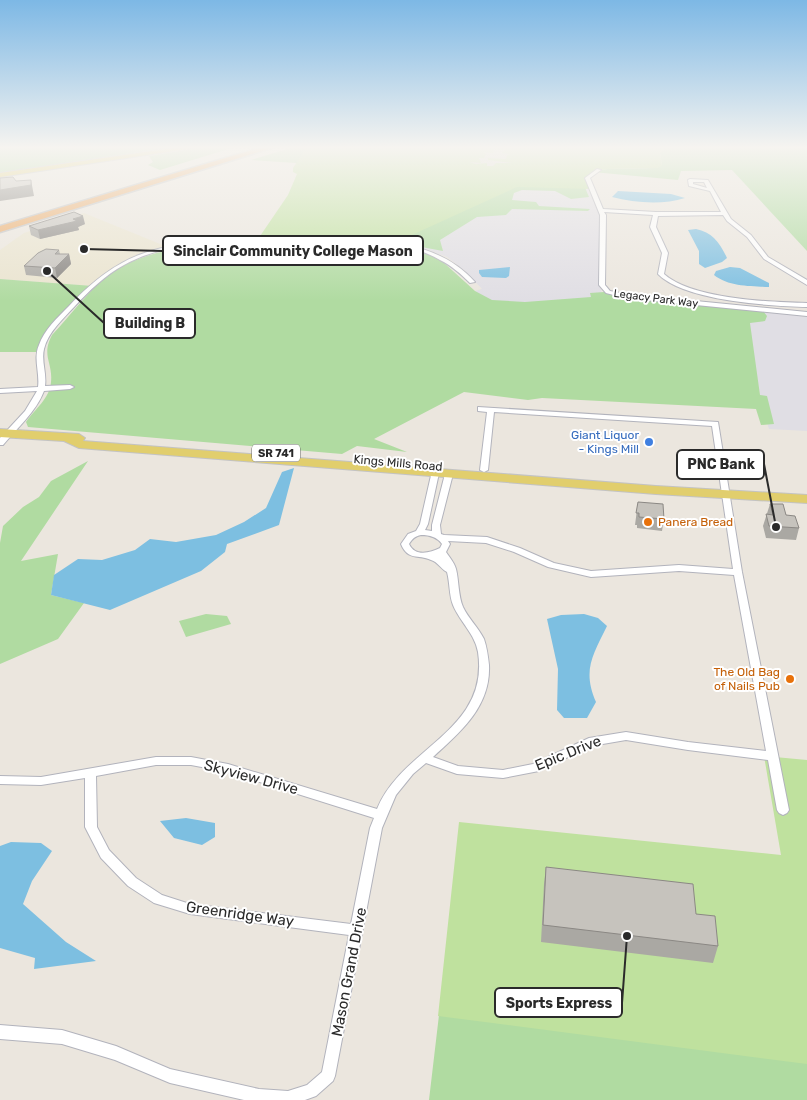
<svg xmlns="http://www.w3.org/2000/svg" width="807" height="1100" viewBox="0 0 807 1100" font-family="Rubik,sans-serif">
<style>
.industrial{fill:#e0dee4}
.education{fill:#eae4cf}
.green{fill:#b0dba1}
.pitch{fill:#bfe19e}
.plaza{fill:#dbd9d4}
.water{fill:#7dbfe1}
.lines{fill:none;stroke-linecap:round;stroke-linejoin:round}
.street-casing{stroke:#b2b3bc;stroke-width:2}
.primary-casing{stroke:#c3c3c3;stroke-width:2}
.highway-casing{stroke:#c3c3c3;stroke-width:3}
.street{fill:#fff;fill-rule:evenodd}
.primary{fill:#e1ce6d;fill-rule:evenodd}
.highway{fill:#ecab68;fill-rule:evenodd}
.wall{fill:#aaa8a3}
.shaded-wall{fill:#8b8884}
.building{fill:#c6c3bd;stroke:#8b8884}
.shop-dot{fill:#3f7fe0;stroke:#fff;stroke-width:2}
.food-dot{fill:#e8710a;stroke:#fff;stroke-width:2}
.labels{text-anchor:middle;stroke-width:4;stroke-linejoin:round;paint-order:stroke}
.far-street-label{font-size:11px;fill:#2a2a2a;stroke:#fff}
.shield{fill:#fff;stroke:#6a6a6a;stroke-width:1}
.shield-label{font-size:11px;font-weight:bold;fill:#2a2a2a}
.shop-label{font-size:12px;fill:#366cbe;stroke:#fff;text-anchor:end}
.street-label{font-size:12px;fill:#2a2a2a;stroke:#fff}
.food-label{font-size:12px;fill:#c56008;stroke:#fff;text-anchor:start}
.near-street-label{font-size:15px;fill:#2a2a2a;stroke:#fff}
.leader{fill:none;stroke:#2a2a2a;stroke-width:2}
.callout-dot{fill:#2a2a2a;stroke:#fff;stroke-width:2}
.callout{fill:#fff;stroke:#2a2a2a;stroke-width:2}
.callout-label{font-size:14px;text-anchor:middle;font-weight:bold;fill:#2a2a2a}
</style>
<rect width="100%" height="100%" fill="#ebe6de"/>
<path class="industrial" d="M517,187L588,189L599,211L600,285L603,297L490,306L475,291L482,289L464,270L447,257L426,249L396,243Z
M746,310L807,317V431L769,429L762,407Z"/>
<path class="education" d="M84,213L170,248L125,263L93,286L0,279V250L24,233Z"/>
<path class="green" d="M9,147H175L0,173V149Z
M203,147H235L160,170L148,165L153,162L149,156Z
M294,147H307L297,163L251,160Z
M666,147H807V251L732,170L681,171L678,180L593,172L607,169L657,168L662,165L660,153Z
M584,185L589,197L571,199L555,191L522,190L514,193L512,200L536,202L539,206L590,209L588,211L512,209L506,215L477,217L440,240L443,251L389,241L492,186Z
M227,243L281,246L386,245L426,253L442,261L475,291L492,300L525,302L591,297L590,293L604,292L634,299L763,311L767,316L765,321L750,323L760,395L767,396L774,424L761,425L756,409L542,398L528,400L464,392L374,439L407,452L357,446L342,454L28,427L26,422C35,409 50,398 51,382C53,362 41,356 52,335C71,315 90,288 113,272C146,250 189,246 227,243Z
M0,279L93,286L50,332L40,352H0Z
M88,461L21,561L58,554L51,595L84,603L58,639L0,664V543L3,526L23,507L39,497L51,481Z
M206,614L227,616L231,624L186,637L179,621Z
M461,828L807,1001V1100H429Z"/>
<path class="pitch" d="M307,147H666L660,153L662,166L657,168L607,169L593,172L587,178L591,189L517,187L392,244L256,242L288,195L297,174L293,172V168Z
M764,756L807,760V1064L438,1016L459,822L781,855Z"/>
<path class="plaza" d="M494,149L504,150L502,153L511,154L507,155L506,159L488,158V160L512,163H496L493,166H487V163L476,164L469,162L481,163L479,158H484L486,154L483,152L493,153Z"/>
<path class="water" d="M618,191L671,194L685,198C663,205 635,203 612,197Z
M696,229C712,232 720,243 727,258L722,262L705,268L699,264V251L688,230Z
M510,267L509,276L506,278L482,277L479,273V270Z
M730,267L740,268L769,283V287C751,286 729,287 714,275L716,271Z
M294,468L279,525L227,544L225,552L201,571L110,610L51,595L54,575L78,559L102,560L135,550L150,539L176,542L216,535L244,522L266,508L282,472Z
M584,614L598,618L607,626C593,655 582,670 596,702L587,718H564L557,710L558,669L547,619L561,615Z
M186,818L215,823V837L202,845L174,838L160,821Z
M11,842L41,843L52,851L32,881L23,904L66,942L96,961L34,969L35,958L0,948V846Z"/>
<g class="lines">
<g class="street-casing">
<path id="street" d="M597,169L601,170L590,178L603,209L656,212H721L710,191L689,186L688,180L690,179L708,180L731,219L751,235L768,257L807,280V285L764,259L747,237L727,221L723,215L658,216L656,227L668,253L664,274C692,299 769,302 807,303V307C770,306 684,301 658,274L662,253L650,227L653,215L604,212L606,215L605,285L610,291L625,294L807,312V316L625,298L606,293L599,285L600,215L585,178ZM693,182H704L707,188L693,184Z
M225,241C252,241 279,242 306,242C365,242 431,233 475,282L470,283C461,274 452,266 440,260C401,237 350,245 306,246C247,246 179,234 124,265C105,275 89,291 75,306C64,318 48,332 44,349C41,361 47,374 45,386L70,385L74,387L70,389L44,391C36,412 17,428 3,445H0V438L25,411L37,391L0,393V389L38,387C40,373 33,358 39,345C44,330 58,317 69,306C119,253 155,244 225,241Z
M478,407L718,422L742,572L789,810L787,813L783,815L779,813L777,810L768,760L688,750L626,740L591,746L539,771L503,778L457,774L426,763L413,774L396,795L382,828L335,1076L333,1081L316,1096L305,1100H244L170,1083L115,1060L62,1044L0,1039V1025L62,1030L116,1046L170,1069L259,1089L288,1091L307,1085L322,1072L349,935L190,914L154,903L128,886L101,858L85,827V778L41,785L0,784V776L41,777L156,757H191L228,764L377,809C402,747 490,731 478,652C475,634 460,622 453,605C449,595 450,583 447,572C441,569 438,562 431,560C418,554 408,561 401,544L408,534L416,531L420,524L432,471H435L439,473L428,524L425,530L432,531V525L445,474L449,472L453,474L440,525L441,534L444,535L487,537L520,548L554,563L591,571L679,565L733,569L712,426L494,412L488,470L484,472L480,470L487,412L478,411ZM421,535C430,535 437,537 442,544L440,548C430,553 415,557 409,544C412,539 415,536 421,535ZM448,541L486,543L514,552L548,567L591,577L679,571L734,575L766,751L688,742L626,732L589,738L533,764L503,770L458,766L433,757C461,732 491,706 489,665C488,656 487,648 484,639C478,627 468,618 463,607C458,595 459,581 456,569C454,562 450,558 446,552L450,544ZM156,765H191L228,772L374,818L370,828L351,924L190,904L162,895L136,878L109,850L97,827L96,776Z"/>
</g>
<g class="primary-casing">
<path id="primary" d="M179,147H200L0,177V173Z
M0,429L79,434L85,438L83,441L656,486L807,495V503L656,494L79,448L64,441L0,437Z"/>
</g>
<g class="highway-casing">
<path id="highway" d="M262,147H275L0,232V226Z"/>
</g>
<use href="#street" class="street"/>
<use href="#primary" class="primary"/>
<use href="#highway" class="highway"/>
</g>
<path class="wall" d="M85,224L78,227L79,230L40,239L31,235L29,226Z
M59,250L60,254H69L71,264L57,278L26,275L24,266Z
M638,502L664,519L662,531L637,528V525H635Z
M770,504L786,515L799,528L796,540L766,538L763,526Z
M546,867L696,914L718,946L713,963L541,942L544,884Z"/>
<path class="shaded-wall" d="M31,180L34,196L0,201V190Z
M83,216L85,224L78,227L79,230L40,239L38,230Z
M69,254L71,264L57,278L55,268Z"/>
<path class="building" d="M13,177L16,181L31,180V185L0,190V178Z
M74,212L83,216L73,219L77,221L38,230L29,226Z
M46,249L59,250L55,254H69L55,268L24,266L38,253Z
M638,502L663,504L664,519L639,517V513H636Z
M770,504H783L786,515L795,516L799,528L769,526L766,514L773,515Z
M546,867L693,884L696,914L715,916L718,946L543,925Z"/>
<linearGradient id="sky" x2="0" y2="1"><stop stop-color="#7db8e5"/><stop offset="0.49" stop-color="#f6f4f0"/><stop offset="1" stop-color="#f6f4f0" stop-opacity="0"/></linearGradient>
<rect width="807" height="301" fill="url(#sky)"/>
<circle class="shop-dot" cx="649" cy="442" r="5"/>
<g class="food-dot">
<circle cx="648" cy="522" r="5"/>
<circle cx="790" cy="679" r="5"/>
</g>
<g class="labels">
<g class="far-street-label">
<text transform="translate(656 298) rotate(7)" y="4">Legacy Park Way</text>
</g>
<rect class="shield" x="252" y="444.5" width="48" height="17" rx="4"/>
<g class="shield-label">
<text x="276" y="457">SR 741</text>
</g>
<g class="shop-label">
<text x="639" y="439">Giant Liquor<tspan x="639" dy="14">- Kings Mill</tspan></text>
</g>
<g class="street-label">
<text transform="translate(398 463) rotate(5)" y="4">Kings Mills Road</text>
</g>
<g class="food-label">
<text x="658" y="526">Panera Bread</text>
<text x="780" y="676" text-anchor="end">The Old Bag<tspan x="780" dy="14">of Nails Pub</tspan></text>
</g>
<g class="near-street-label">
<text transform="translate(568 753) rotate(-22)" y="5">Epic Drive</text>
<text transform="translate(251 777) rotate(15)" y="5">Skyview Drive</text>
<text transform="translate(240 914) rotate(8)" y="5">Greenridge Way</text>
<text transform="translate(349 972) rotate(-79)" y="5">Mason Grand Drive</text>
</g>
</g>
<path class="leader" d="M84 249L163 251M47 271L104 323M776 527L764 464M627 936L622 1003"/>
<g class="callout-dot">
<circle cx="84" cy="249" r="5"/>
<circle cx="47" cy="271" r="5"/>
<circle cx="776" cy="527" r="5"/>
<circle cx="627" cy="936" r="5"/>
</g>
<g class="callout">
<rect x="163" y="236" width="260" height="29" rx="5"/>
<rect x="104" y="309" width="91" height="29" rx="5"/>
<rect x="677" y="450" width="87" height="29" rx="5"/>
<rect x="495" y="988" width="127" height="29" rx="5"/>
</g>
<g class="callout-label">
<text x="293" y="256">Sinclair Community College Mason</text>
<text x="150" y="328">Building B</text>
<text x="721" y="469">PNC Bank</text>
<text x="559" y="1008">Sports Express</text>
</g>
</svg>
